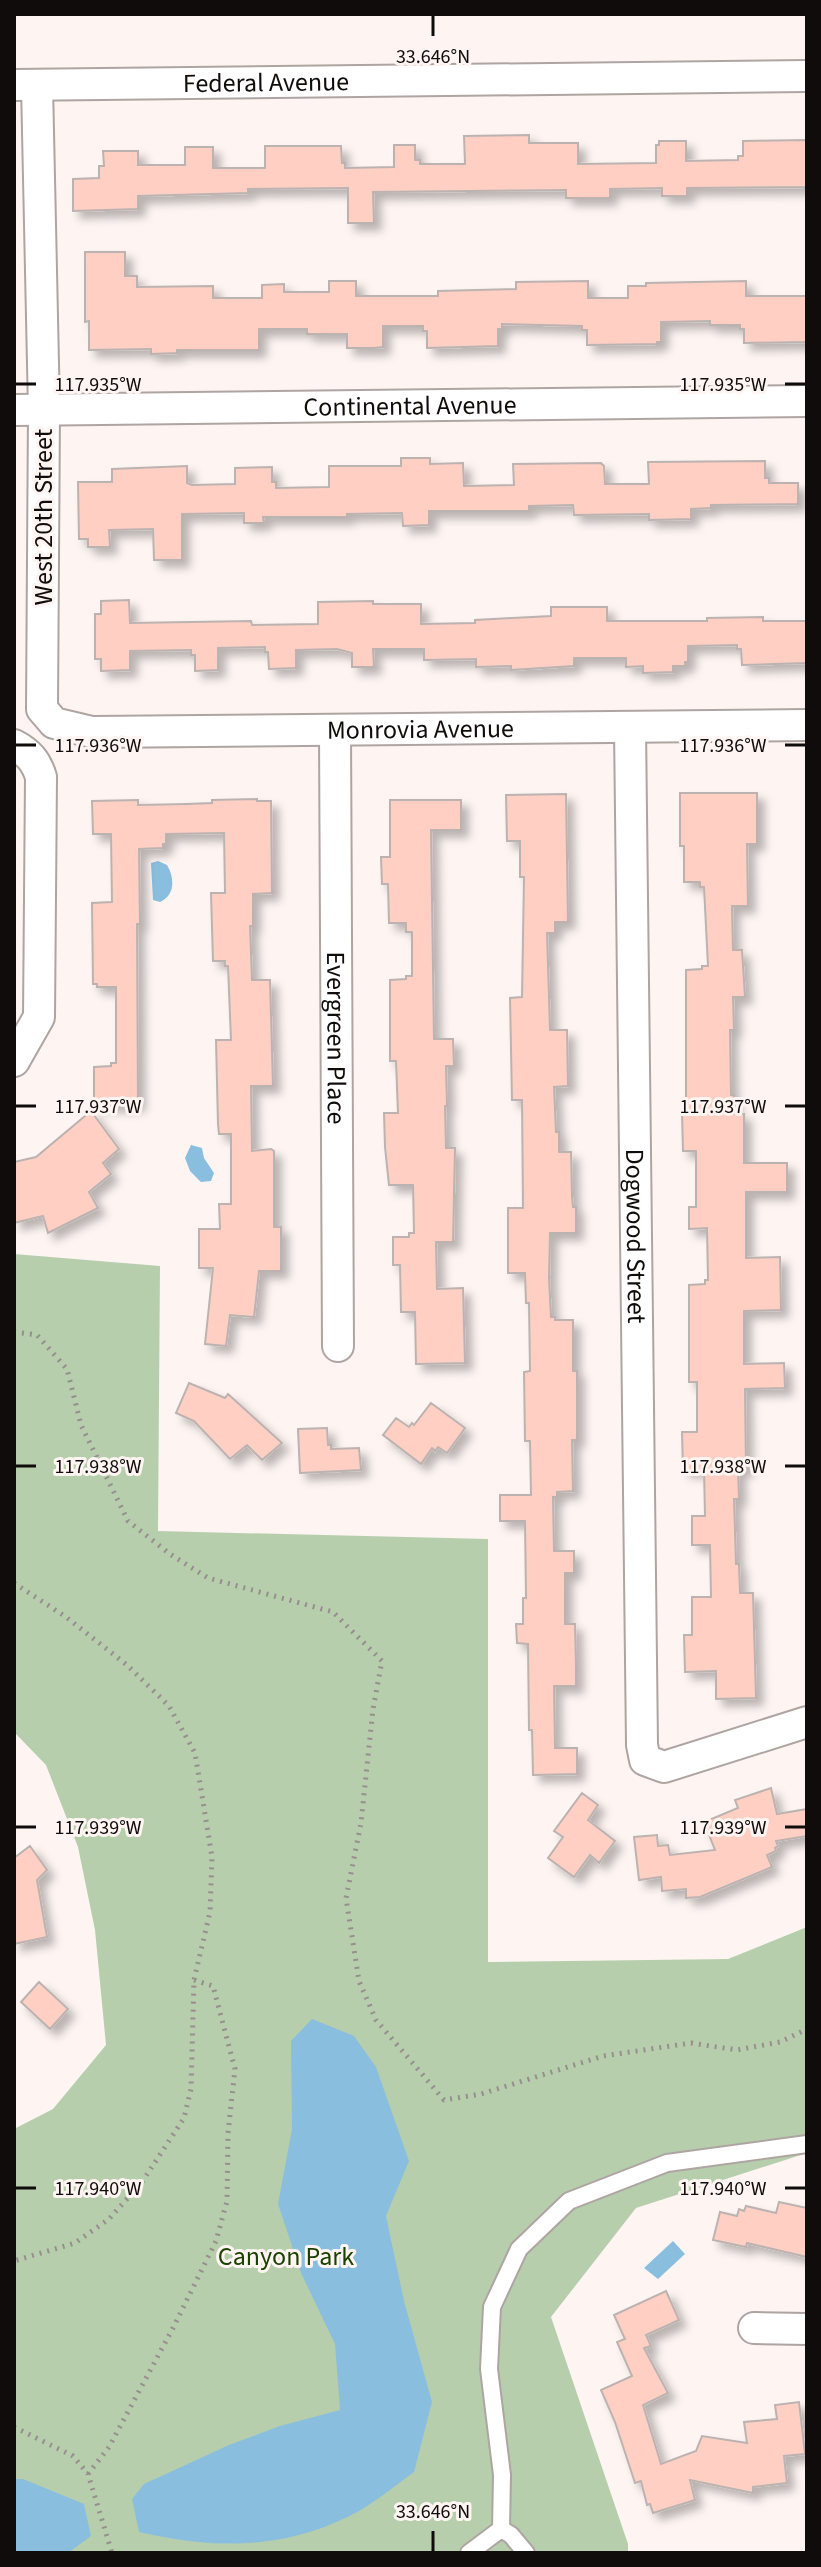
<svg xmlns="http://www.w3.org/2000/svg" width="821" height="2567" viewBox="0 0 821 2567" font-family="'Source Sans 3',sans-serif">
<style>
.green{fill:#b7ceac}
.water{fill:#8abede}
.building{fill:#ffcfc4;stroke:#bcb3b1;stroke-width:2;filter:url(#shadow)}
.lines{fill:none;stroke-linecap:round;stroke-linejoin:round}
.lane-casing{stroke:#aea5a2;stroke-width:20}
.street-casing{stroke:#aea5a2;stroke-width:34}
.path{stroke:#958f8d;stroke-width:5;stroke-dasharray:2 6;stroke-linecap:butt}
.lane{stroke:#fff;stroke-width:16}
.street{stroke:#fff;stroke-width:30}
.ticks{fill:none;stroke:#0f0c0b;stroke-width:3}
.labels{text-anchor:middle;stroke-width:6;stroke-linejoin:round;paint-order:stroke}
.street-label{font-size:26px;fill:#0f0c0b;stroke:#fef5f2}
.park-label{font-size:26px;fill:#1b4000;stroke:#fef5f2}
.ticks-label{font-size:20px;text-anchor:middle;fill:#0f0c0b;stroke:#fef5f2;stroke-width:6;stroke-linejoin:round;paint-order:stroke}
</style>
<defs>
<filter id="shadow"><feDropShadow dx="7" dy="7" stdDeviation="4" flood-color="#0004"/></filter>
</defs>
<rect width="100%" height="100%" fill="#fef5f2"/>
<path class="green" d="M14,1254L160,1266L158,1531L488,1539V1962L728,1959L807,1927V2153L636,2208L551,2317L628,2544V2553H14V2129L53,2109L106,2045L95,1930L78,1847L46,1765L14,1732Z"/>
<path class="water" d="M158,861L167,865C175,878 175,896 160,902L153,900L151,863Z
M191,1145L202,1148L204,1158L214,1173L211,1181L201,1182L190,1171L185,1158Z
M312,2019L354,2036L376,2067L409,2161L386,2216L404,2301L432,2402L414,2472C396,2485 378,2500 359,2511C288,2550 216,2550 139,2532L132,2499L144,2484L229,2445L280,2426L340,2410L335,2344L301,2273L278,2204L292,2129L291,2041Z
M673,2241L685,2254L658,2279L644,2268Z
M14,2479H23L84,2504L91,2536L68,2553H14Z"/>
<path class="building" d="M529,135V143H578V164L656,163V145H659V141H686V161L738,160V156H743V141L807,140V187L687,188V196H662V188L610,189V198H566V190L373,192L374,223H348V188L248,189V193L138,196V209L73,211V179L99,178V166H104L103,151H138V165H185V147H213V168H265V146H341L342,163H345V168L394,167V145H415V160H420V164H465L464,136Z
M85,252H125V276H137V287L213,286V298H262V285L284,284V292H329V281H356V296H438V291L516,289V282L588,281V298H628V286H646V283L746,281V296H807V342L744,343V329H740V325H710V321L661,322V342H657V344L587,345V330H582V326L502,324V329H498V346L427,348V331H423V326H383V347L374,348H347V334H307V329H259V350H177V353L151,354V349L89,350V321L85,322Z
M401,458H430V464L463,463L464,486L514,485L513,464L601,463L604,466L605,484H649L648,462L765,461V478H769V483H798V504L711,505V508L691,509V519L649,520V514L574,515L573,505L529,506V511H429V525L403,526L402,513L347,514V517H263L264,523H244V513L182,514V560H154L153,529L109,530L110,547H88V539H79L78,482H112V469L187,466V483L192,485L235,484V468L272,467V482H276V488L329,487V466H401Z
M129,600L130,623L251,621L252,625L318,624V602L373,601V604H421V624L475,623V620L551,616V607H607V621H707V618L763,617V621H807V663L742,665L741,649H737V645L688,646V662H685V666H673V672L643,673V666L626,667V658H574V666L511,670V666L476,667V659L424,660V649H373L374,667H352V653L337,649L296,650V668L269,669L268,652H265V647L218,648V670L195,671V655H191V650L130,651V670L101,671V659H95V614H101V601Z
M680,793H757V844H747L748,906H732L733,950H742L745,997H733L734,1030H730L731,1095H734V1114H744V1163H787V1192H746V1258L780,1257L781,1310L744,1311V1364L784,1363L785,1388L745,1389L746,1469H738L739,1499H734L736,1564H739L740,1593H753L756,1698L716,1699V1671L685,1672L684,1635H692V1597H711L710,1545H692V1516H705L704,1470H683L682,1432H697V1382H689V1285L705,1284V1280H708L707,1228L689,1229V1207H696V1151H683L682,1113H686V970L702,969V966H708L704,887H700V882H684V846H680Z
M566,794L568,922H555V933H547L550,1030H567L568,1086L554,1087L556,1132H559V1152H571L572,1197L573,1207H576V1233H550L549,1278L551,1317H555V1320H573V1371H577V1440H572L573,1491L557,1492V1497H553L554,1551H574V1573H565V1624H575L576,1664V1686H554L555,1748H577V1774L533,1775L532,1730H529L528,1644L517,1643L516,1624H523V1598H526L525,1521H500V1495H531L530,1441H525L524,1372L530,1371L529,1303H526L525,1273H508V1208H523L522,1100H512L510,998L522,997L524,877H520V841H507L506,795Z
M257,799V801H271L272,893L253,894V926H250L252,980H270L273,1086H251L252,1151L271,1149L274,1151V1227H281V1271H259L254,1317L230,1315L226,1346L205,1344L213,1268H199V1229H220L219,1204H231V1134H219L218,1124L216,1040H231L228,966H225V961H213L211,893H225L224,833L166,834V844H163V848L139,849L140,924H137L138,1104L94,1105V1067L111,1066V1063H116V987H97V984H93L92,903L112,902L111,834H93L92,801L138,800V805L187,804L212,803V800Z
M390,800H461V830H431L434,1039H453L454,1066H446L447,1106H445L446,1148H455L453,1242H436L437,1289L463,1288L465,1363L416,1364L415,1312H401L400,1265H393V1237H409V1233H414L413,1185H389L385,1147L384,1113H398L396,1061H390V980L406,979V976H412V932H406V923H389L388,884H382L381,857H390Z
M91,1111L119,1149L103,1163L111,1174L89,1192L98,1208L48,1233L43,1216L14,1223V1162L36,1157Z
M189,1383L225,1398L228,1394L282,1443L262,1460L247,1445L230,1459L194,1421L176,1413Z
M431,1403L465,1428L447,1453L438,1447L435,1451L432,1448L421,1464L383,1435L396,1418L409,1427L412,1423L414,1425Z
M327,1428L328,1445H331V1449L359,1448L361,1470L300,1473L298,1429Z
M771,1788L777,1814L807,1809V1836L776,1841L778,1846L775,1848L776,1851L767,1855L772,1867L700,1897L686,1898V1889L662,1891L661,1877L639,1880L634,1837L657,1835L658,1846L668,1845L670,1855L715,1850L704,1822L738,1808L735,1800Z
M582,1793L598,1805L588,1820L615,1841L599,1863L590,1855L574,1877L548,1858L563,1837L554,1831Z
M30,1846L47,1870L37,1880L47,1937L14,1944V1858Z
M39,1982L68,2009L50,2029L21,2002Z
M779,2202L807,2208V2257L747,2243L746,2247L713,2240L720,2212L737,2216L739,2209L744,2211L746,2206L776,2213Z
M666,2291L679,2320L646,2335L651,2346L644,2348L668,2393L643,2405L661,2464L696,2451L702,2436L747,2443L744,2422L777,2419L775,2405L799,2402L805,2454L784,2456L787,2483L753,2487V2493L690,2480L695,2500L653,2513L650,2504L647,2505L641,2481L635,2483L615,2422L601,2390L632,2376L617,2342L625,2339L614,2315Z"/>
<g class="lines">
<g class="lane-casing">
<path id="lane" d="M501,2529L502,2475L489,2369L492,2307L519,2249L569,2201L667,2163L807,2144
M469,2553L501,2529L511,2535L526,2553"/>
</g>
<g class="street-casing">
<g id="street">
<path id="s1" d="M14,85L807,76"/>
<path id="s2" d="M37,85L44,410L42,709L54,723L92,732L807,725"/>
<path id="s3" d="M14,410L807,401"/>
<path id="s4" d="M630,728L642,1745L645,1760L664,1767L807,1722"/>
<path id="s5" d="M335,730L338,1346"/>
<path d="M14,745C29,753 36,761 41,777L39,1017L14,1061"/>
<path d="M754,2328L807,2329"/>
</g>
</g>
<path class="path" d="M14,1332L37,1335L67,1369L81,1425L128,1521L170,1554L208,1578L333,1612L382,1661L373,1709L361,1823L346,1898L359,1981L376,2020L444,2100L481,2094L603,2056L691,2043L737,2050L780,2042L807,2029
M14,1583L66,1617L127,1665L169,1706L195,1753L212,1857L210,1912L194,1980L191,2089L184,2118L142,2182L109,2219L75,2243L14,2261
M14,2427L73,2456L88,2474L112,2553
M88,2474L109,2447L173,2328L216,2241L227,2201L228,2133L235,2069L213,1986L194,1980"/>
<use href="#lane" class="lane"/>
<use href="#street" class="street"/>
</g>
<path class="ticks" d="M433,16V36M16,384H36M785,384H805M16,745H36M785,745H805M16,1106H36M785,1106H805M16,1466H36M785,1466H805M16,1827H36M785,1827H805M16,2188H36M785,2188H805M433,2531V2551"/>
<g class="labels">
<g class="street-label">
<text dy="9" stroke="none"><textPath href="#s1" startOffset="252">Federal Avenue</textPath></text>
<text dy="9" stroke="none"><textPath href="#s3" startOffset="396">Continental Avenue</textPath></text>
<text transform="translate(43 517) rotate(-90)" y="9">West 20th Street</text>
<text dy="9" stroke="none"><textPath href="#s2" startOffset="1010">Monrovia Avenue</textPath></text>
<text dy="9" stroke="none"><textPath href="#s5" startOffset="308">Evergreen Place</textPath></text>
<text dy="9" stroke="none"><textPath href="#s4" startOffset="508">Dogwood Street</textPath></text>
</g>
<g class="park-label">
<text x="286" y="2265">Canyon Park</text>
</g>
</g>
<g class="ticks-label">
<text x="433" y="63">33.646°N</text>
<text x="723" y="391">117.935°W</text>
<text x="98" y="391">117.935°W</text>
<text x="723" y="752">117.936°W</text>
<text x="98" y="752">117.936°W</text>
<text x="98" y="1113">117.937°W</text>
<text x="723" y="1113">117.937°W</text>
<text x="723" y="1473">117.938°W</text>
<text x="98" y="1473">117.938°W</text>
<text x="98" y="1834">117.939°W</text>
<text x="723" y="1834">117.939°W</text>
<text x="98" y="2195">117.940°W</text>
<text x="723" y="2195">117.940°W</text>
<text x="433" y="2518">33.646°N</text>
</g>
<rect width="821" height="2567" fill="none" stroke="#0f0c0b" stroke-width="32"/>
</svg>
